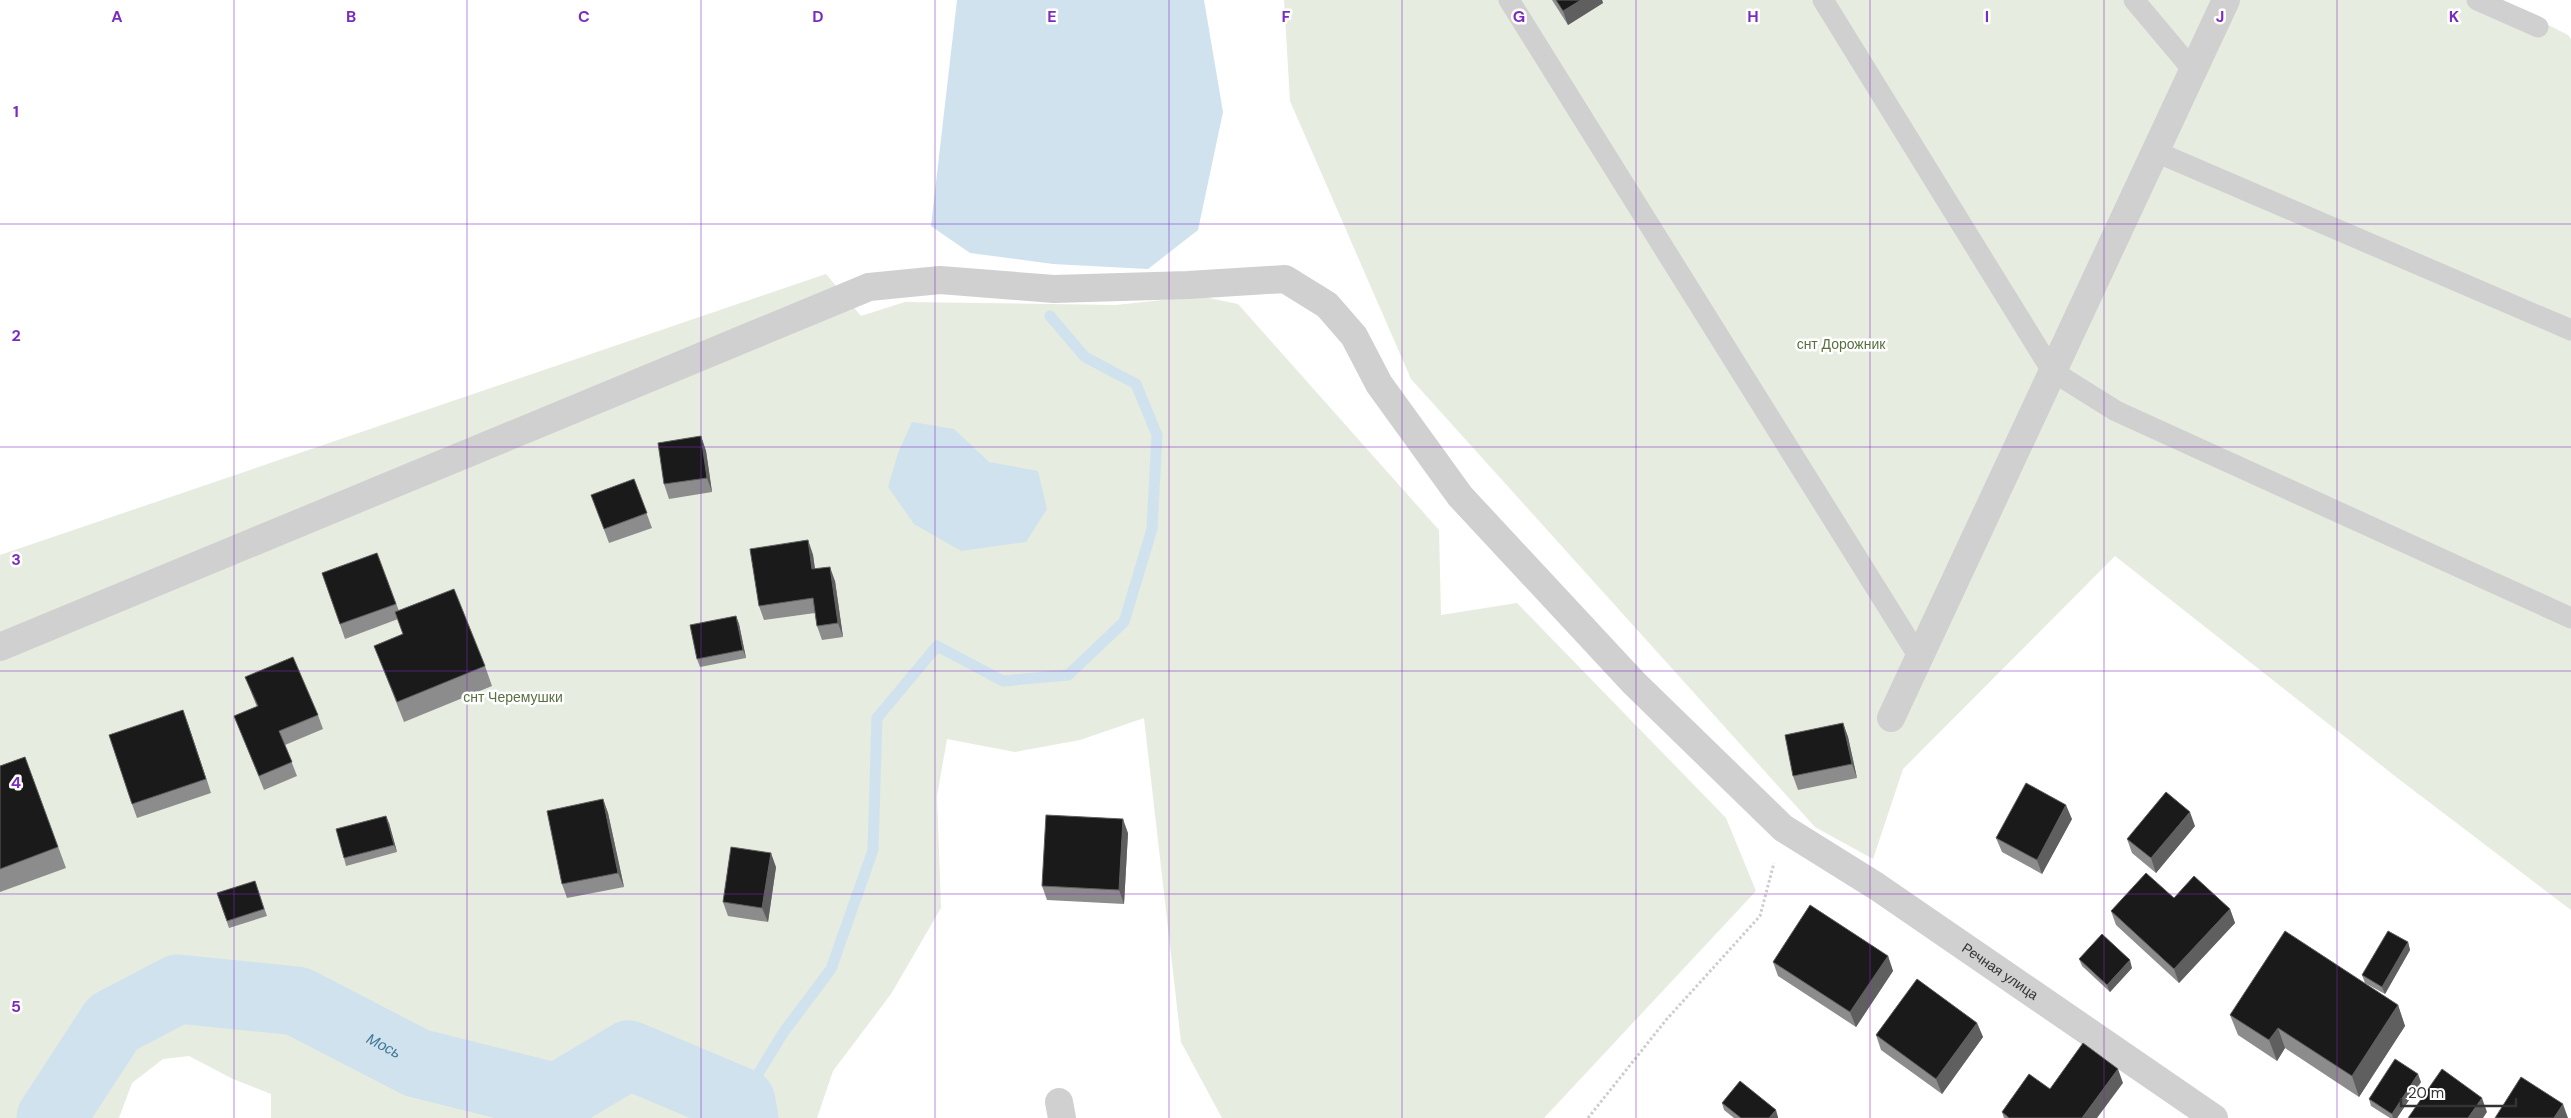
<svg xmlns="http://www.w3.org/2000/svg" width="2571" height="1118" viewBox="0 0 2571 1118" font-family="'DM Sans',sans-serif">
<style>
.green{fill:#e6ecdf}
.water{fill:#cfe2ee}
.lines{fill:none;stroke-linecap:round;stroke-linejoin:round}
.stream{stroke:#cfe2ee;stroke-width:11}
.river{stroke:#cfe2ee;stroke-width:69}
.path{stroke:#cdcdcd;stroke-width:3;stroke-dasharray:2.5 2.5;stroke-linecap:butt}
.service{stroke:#d0d0d0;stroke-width:21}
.minor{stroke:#d0d0d0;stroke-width:28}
.wall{fill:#8c8c8c}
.shaded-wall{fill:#5f5f5f}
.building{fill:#1a1a1a;stroke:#5f5f5f}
.grid{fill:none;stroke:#7b2cbf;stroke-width:1;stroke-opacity:0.55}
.labels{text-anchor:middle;stroke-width:5;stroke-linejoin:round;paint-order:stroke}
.park-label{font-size:14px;fill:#56703f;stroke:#fff}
.street-label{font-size:14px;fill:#333;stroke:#fff}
.water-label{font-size:15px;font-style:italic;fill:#3f7597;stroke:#fff}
.grid-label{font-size:16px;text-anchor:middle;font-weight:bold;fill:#7b2cbf;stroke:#fff;stroke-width:5;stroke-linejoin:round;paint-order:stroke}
</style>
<rect width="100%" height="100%" fill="#fff"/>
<path class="green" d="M1284,0H2499L2568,35L2571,39V910L2400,780L2115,556L1903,769L1873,859L1815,827L1411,379L1290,101Z
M826,274L861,316L905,302L1116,305L1199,296L1238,304L1439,530L1441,615L1517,603L1726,818L1756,891L1544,1118H1222L1181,1042L1144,718L1080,740L1015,752L947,739L937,796L941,908L891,994L833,1071L817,1118H271V1094L233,1079L189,1056L163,1059L132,1083L119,1118H0V555Z"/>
<path class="water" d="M957,0H1204L1223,112L1198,230L1148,269L1053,264L970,253L931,226Z
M912,422L954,429L989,462L1038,471L1047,509L1026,542L961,551L914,524L888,487L898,453Z"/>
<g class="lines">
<path class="stream" d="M741,1102L783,1033L831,969L873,850L877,718L937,646L1003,681L1068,675L1124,622L1152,529L1157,435L1136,384L1085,357L1050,316"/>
<path class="river" id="s1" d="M51,1118L113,1023L178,989L297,1001L417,1063L557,1098L629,1055L741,1102L744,1118"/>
<path class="path" d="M1588,1118L1666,1020L1760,916L1774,863"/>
<path class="service" d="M1509,0L1919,657
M1823,0L2052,371L2116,411L2571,618
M2134,0L2192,69
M2477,0L2538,27
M2154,151L2571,330"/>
<g class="minor">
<path id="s2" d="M0,647L869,287L940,280L1054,289L1188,285L1285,279L1327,305L1354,336L1379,384L1460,496L1634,683L1783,828L1876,886L2214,1118"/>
<path d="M1891,718L2226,0"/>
<path d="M1059,1102L1062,1118"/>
</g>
</g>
<path class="wall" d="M1552,0H1602L1603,3L1568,25Z
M701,436L706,451L712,492L669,499L664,484Z
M634,479L652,528L609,543L591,495Z
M808,540L813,555L815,569L835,581L843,637L822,640L817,626L815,613L764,620L759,606Z
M377,553L399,611L485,666L492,686L404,722L374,646L403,634L398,619L345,639L322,573Z
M736,616L739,624L746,658L700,667L697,659Z
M245,677L318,715L323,729L285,745L297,776L264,790L234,716L257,707Z
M1843,723L1848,737L1857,778L1798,790L1793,776Z
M188,724L211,793L137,818L132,804Z
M25,757L66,868L0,892V766Z
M603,799L608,813L624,887L567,898L562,884Z
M2072,819L2042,874L2002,852L1996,838Z
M389,823L397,852L346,866L344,858Z
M2195,826L2156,873L2132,853L2127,839Z
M1128,833L1124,904L1047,900L1042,886Z
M776,867L768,922L728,916L723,902Z
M255,881L267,916L229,928L217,893Z
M2174,898L2230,909L2235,923L2179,983L2116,925L2111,911Z
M2408,942L2410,950L2385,994L2365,983L2362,975Z
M1888,956L1893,971L1856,1027L1778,976L1773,962Z
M2079,959L2132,968L2110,992L2082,966Z
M2398,1005L2405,1026L2359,1097L2285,1048L2277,1061L2238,1035L2230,1015Z
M1977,1023L1983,1037L1942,1094L1881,1050L1876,1035Z
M2421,1082L2397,1118H2390L2371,1106L2369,1099Z
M1722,1103L1778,1117V1118H1734L1724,1110Z
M2002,1112L2009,1118H2004Z"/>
<path class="shaded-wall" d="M1581,0H1602L1603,3L1568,25L1563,11Z
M701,436L706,451L712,492L707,478Z
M808,540L813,555L817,584L812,569Z
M830,567L835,581L843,637L838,623Z
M736,616L739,624L746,658L743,650Z
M183,710L188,724L211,793L206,779Z
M1843,723L1848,737L1857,778L1852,764Z
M603,799L608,813L624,887L618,873Z
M2066,805L2072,819L2042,874L2037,860Z
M2190,812L2195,826L2156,873L2151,858Z
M386,816L389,823L397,852L394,845Z
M1123,819L1128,833L1124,904L1119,890Z
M771,853L776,867L768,922L762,908Z
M2230,909L2235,923L2179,983L2174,969Z
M2408,942L2410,950L2385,994L2382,987Z
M1888,956L1893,971L1856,1027L1850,1012Z
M2130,960L2132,968L2110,992L2107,985Z
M2398,1005L2405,1026L2359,1097L2352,1076Z
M1977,1023L1983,1037L1942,1094L1936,1079Z
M2278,1028L2285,1048L2277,1061L2269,1040Z
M2118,1069L2123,1083L2097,1118H2082Z
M2418,1074L2421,1082L2397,1118H2393L2392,1114Z
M2482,1098L2487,1112L2483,1118H2468Z
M2563,1104L2568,1118H2554Z
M1776,1110L1778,1117V1118H1769Z"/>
<path class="building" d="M1556,0H1581L1563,11Z
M701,436L707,478L664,484L658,443Z
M634,479L647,513L604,529L591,495Z
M808,540L812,569L830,567L838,623L817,626L813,598L759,606L750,549Z
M377,553L396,604L340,624L322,573Z
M454,589L485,666L397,702L374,646L403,634L395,612Z
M736,616L743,650L697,659L690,625Z
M293,657L318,715L279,731L292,762L259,776L234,716L258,706L245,677Z
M183,710L206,779L132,804L109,735Z
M1843,723L1852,764L1793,776L1785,735Z
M25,757L58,847L0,869V766Z
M2026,783L2066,805L2037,860L1996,838Z
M2166,792L2190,812L2151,858L2127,839Z
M603,799L618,873L562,884L547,811Z
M1046,815L1123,819L1119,890L1042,886Z
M386,816L394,845L344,858L336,829Z
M731,847L771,853L762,908L723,902Z
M2146,873L2174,898L2194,876L2230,909L2174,969L2111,911Z
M255,881L264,909L227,921L217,893Z
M1810,905L1888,956L1850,1012L1773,962Z
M2285,931L2398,1005L2352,1076L2278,1028L2269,1040L2230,1015Z
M2388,931L2408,942L2382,987L2362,975Z
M2102,934L2130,960L2107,985L2079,959Z
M1917,979L1977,1023L1936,1079L1876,1035Z
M2083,1043L2118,1069L2082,1118H2009L2002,1112L2029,1074L2050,1089Z
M2395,1059L2418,1074L2392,1114L2369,1099Z
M2442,1069L2482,1098L2468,1118H2408Z
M2521,1077L2563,1104L2554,1118H2495Z
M1740,1081L1776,1110L1769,1118H1741L1722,1103Z"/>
<path class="grid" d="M234,0V1118M467,0V1118M701,0V1118M935,0V1118M1169,0V1118M1402,0V1118M1636,0V1118M1870,0V1118M2104,0V1118M2337,0V1118M0,224H2571M0,447H2571M0,671H2571M0,894H2571"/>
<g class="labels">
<g class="park-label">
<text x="1841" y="349">снт Дорожник</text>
<text x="513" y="702">снт Черемушки</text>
</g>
<g class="street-label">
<text dy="5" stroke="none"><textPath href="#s2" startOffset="2364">Речная улица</textPath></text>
</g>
<g class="water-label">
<text dy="5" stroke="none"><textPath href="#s1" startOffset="404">Мось</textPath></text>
</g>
</g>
<g class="grid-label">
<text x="117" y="22">A</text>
<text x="351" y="22">B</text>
<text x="584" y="22">C</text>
<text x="818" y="22">D</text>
<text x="1052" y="22">E</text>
<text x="1286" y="22">F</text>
<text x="1519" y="22">G</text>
<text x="1753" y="22">H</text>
<text x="1987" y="22">I</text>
<text x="2220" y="22">J</text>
<text x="2454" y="22">K</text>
<text x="16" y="117">1</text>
<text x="16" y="341">2</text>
<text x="16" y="565">3</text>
<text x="16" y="788">4</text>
<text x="16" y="1012">5</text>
</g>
<path d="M2401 1098v8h115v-8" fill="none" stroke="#333333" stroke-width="2.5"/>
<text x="2408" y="1098" font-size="15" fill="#333333" stroke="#ffffff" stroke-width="4" paint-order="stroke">20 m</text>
</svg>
